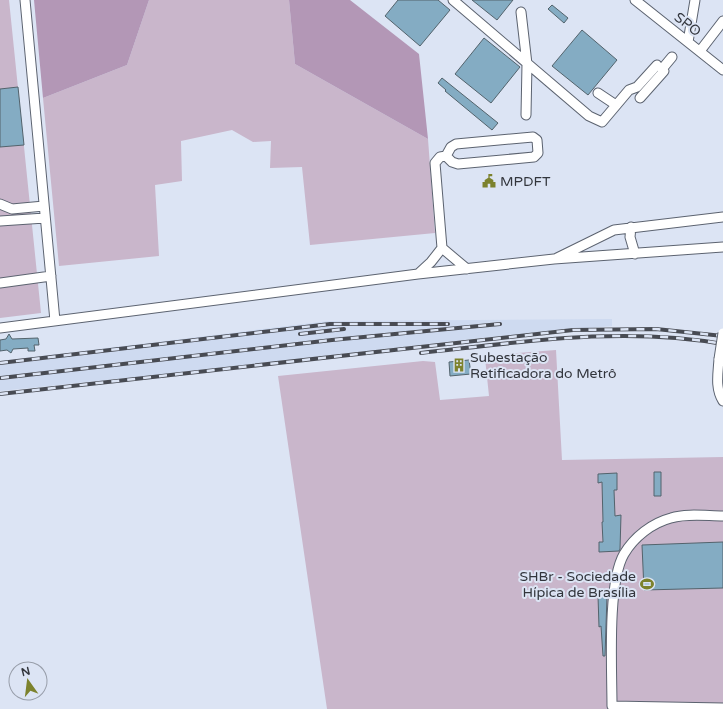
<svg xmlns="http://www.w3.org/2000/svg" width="723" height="709" viewBox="0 0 723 709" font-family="'Varela Round',sans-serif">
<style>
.built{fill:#cedaf0}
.green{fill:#c9b6cb}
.forest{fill:#b397b6}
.building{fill:#84acc3;stroke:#53636c}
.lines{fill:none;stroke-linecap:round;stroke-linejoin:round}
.minor-casing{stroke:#5c6370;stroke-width:11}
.minor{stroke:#fff;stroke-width:9}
.rail-casing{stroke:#484b53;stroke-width:4}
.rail{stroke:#dce4f4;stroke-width:2.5;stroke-dasharray:8;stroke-linecap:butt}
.minor-bridge-casing{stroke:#5c6370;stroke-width:11;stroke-linecap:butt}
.minor-bridge{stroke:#fff;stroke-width:9}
.labels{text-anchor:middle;stroke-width:4;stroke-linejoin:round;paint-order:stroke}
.street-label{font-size:14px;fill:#32353c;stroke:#dce4f4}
.poi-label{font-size:14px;fill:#32353c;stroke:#dce4f4;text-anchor:start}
</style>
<rect width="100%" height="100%" fill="#dce4f4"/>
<path class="built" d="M612,319V326L481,338L166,374L0,391V361L329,321Z"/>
<path class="green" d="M0,0H9L41,313L0,318Z
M149,0H289L295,64L428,139L435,233L310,245L302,167L270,168L271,141L253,142L232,130L181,141L182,181L155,185L159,256L59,266L43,98L127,65Z
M556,350L562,460L723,457V709H327L278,376L423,361L435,362L440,400L489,396L485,358L493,355Z"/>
<path class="forest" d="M34,0H149L127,65L43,98Z
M289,0H350L419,54L428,139L295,64Z"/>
<path class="building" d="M398,0H438L450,10L420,46L385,16Z
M472,0H513L497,20Z
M552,5L568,18L564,23L548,9Z
M582,30L617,60L588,95L552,66Z
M484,38L520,67L491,103L455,74Z
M442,78L498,123L492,130L445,91L446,90L438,83Z
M18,87L24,145L0,147V89Z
M9,334L12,339L38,338L39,345H34L35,351H28V348L13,349L11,353L7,350L0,351V340L6,339Z
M469,360L471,374L450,376L449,362Z
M654,472H661V496H654Z
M617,473V490H614L615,516L621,515L620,549L619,551L599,552V542H603L602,522H603L602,482L598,483V474Z
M723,542V588L644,590L642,545Z
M598,596H607L605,656H603L601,626L599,627Z"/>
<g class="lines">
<g class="minor-casing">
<path id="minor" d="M25,0L55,321
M453,0L589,116L602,122L629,90L637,87L657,65
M635,0L723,70
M521,12L527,64L526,115
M688,42L695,0
M700,51L723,21
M662,69L672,57
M598,93L616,105
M640,98L664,71
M533,137L537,140L538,153L534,157L458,164L452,162L446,156L451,147L456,144Z
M0,204L12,209L44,206
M0,221L45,218
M631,227L630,237L635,254
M442,248L467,269
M557,258L614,230L723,217
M418,274L431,262L442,248L435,163L440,157L446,156
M0,283L51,276
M0,328L418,274L554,259L723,247
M719,359C718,374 715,388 723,401
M723,516C707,516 687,513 671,518C652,523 634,537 624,554C607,583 612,670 612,706L723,708"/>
</g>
<use href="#minor" class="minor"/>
<g class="rail-casing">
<path id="rail" d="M300,334L344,329
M421,353C522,342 623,326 723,344
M0,363L330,324H448
M1,378L332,340L500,324
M0,394L573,330L656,329L723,336"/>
</g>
<use href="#rail" class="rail"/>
<g class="minor-bridge-casing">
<path id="minor-bridge" d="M719,359L723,333"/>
</g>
<use href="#minor-bridge" class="minor-bridge"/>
</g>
<defs>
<g id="civic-bare" transform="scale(1.08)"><path d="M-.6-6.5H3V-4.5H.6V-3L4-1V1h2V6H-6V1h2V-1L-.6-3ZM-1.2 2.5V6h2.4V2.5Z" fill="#7c822d" stroke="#dce4f4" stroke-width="2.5" paint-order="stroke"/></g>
<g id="building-bare" transform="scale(1.08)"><path d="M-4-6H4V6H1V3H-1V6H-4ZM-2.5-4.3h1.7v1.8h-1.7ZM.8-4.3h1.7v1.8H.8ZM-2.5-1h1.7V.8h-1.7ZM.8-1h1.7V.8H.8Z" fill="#7c822d" stroke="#dce4f4" stroke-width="2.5" paint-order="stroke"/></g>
<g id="stadium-bare" transform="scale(1.08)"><path d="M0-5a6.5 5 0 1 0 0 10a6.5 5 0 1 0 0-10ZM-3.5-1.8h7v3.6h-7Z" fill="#7c822d" stroke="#dce4f4" stroke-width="2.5" paint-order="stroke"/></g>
</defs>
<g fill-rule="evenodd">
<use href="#civic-bare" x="489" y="181"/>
<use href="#building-bare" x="459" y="365"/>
<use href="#stadium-bare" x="647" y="584"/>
</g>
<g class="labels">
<g class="street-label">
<text transform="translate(688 24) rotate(38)" y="5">SPO</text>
</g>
<g class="poi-label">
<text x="500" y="186">MPDFT</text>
<text x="470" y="362">Subestação<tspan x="470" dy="16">Retificadora do Metrô</tspan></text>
<text x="636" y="581" text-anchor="end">SHBr - Sociedade<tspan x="636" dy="16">Hípica de Brasília</tspan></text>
</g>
</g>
<g transform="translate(28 681) rotate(346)"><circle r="19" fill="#dce4f4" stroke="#989eaa"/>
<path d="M0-3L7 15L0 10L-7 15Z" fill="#7c822d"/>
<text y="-6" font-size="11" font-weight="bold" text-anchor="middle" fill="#32353c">N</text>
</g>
</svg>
